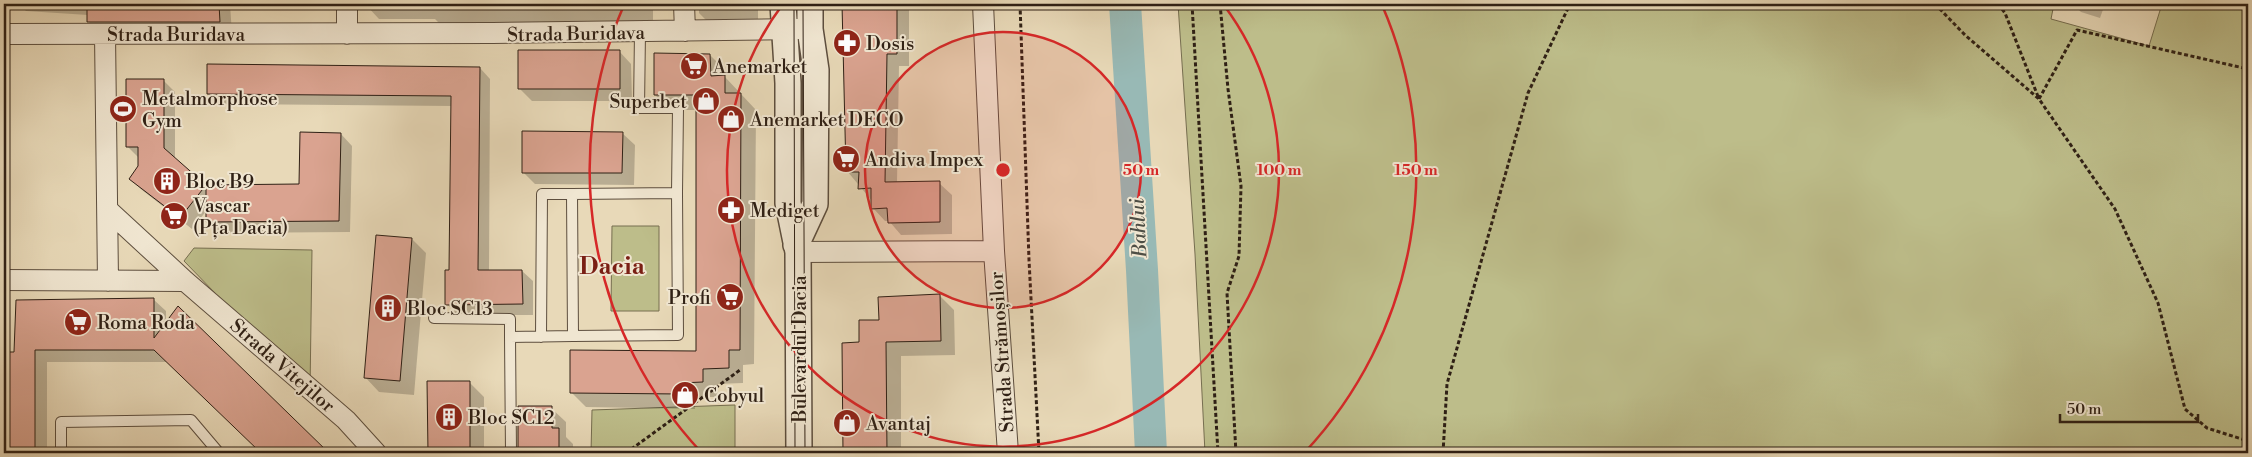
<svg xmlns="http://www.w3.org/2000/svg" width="2252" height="457" viewBox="0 0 2252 457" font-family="'Libre Bodoni',serif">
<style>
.green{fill:#bdbd8a;stroke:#766e50}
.shadow{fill:#0003}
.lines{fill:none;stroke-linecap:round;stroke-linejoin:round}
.river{stroke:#98b9b5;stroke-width:32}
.building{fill:#daa390;stroke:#2f2015}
.service-casing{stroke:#5d4e3e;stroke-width:12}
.minor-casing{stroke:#5d4e3e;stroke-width:22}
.tertiary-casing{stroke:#5d4e3e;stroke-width:28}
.path{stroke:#2f2015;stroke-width:3;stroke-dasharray:4 2.5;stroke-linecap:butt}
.service{stroke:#f0e6d1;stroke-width:10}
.minor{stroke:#f0e6d1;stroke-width:20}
.tertiary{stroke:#f0e6d1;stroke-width:25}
.tram{stroke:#2f2015;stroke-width:1}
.ring{fill:none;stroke:#d62828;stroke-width:2.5}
.labels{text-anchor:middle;stroke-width:4;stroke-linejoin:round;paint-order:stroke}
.street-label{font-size:19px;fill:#2f2015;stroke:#f0e6d1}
.poi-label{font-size:19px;fill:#2f2015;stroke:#f0e6d1;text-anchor:start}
.water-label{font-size:20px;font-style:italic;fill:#4e4e45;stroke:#f0e6d1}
.district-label{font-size:24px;font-weight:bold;fill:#7a1f14;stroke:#f0e6d1}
.centre{fill:#d62828;stroke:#f0e6d1;stroke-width:2.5}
.ring-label{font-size:15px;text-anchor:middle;font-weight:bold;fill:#d62828;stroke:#f0e6d1;stroke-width:4;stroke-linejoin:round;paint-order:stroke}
</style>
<rect width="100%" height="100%" fill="#e8d9b8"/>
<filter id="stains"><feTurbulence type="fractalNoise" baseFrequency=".004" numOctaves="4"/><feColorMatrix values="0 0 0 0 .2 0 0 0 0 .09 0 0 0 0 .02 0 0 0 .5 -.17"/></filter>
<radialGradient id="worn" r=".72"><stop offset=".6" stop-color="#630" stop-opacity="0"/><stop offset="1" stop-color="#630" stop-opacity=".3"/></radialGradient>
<path class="green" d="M1178,4H2054L2051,19L2149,46L2162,4H2248V453H1205L1195,254Z
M612,226H659V311H611Z
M194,248L312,250L310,391L184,261Z
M735,405V453H591L592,410Z"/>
<path class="shadow" d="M19,4H230L232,34H101L88,21V15L26,11Z
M264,4H298V7L266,6Z
M365,4H653V24L442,26L435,19H379Z
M699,4H758V27H713L699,13Z
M843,4H909V66H899L897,183H939L952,195V234L901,235L889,221H885L873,208V202L847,171Z
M2077,4H2105L2100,18L2081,12L2076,7Z
M619,51L631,64L632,101H532L520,89Z
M710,55L725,70V77L756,110L754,364L743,365V383L717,384L718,397H694L695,409L586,407L571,392L697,352L698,110H671L655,95Z
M480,68L490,79L489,271H522L533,281V315H457L447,304L450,272L452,106L219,104L208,94Z
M163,80L175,92V159L205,186L300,185L341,134L352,146L350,232L219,233L207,221V210L192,229L142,190L130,179L140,166V159L128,147Z
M622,133L635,145L634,185L535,184L523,172Z
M412,239L426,253L414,395L379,392L365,377Z
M939,295L954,310L955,355L901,356V453H845L844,344H861L880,321Z
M153,299L166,311V324L178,308L327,453H262L168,362H47V453H4V353H16Z
M428,383H470L484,397V453H429Z
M519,407L551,408L566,422V437L573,444V453H520Z"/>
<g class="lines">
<path class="river" d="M1125,4L1142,270L1151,453"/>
</g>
<path class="building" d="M87,4H219L220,22H87Z
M842,4H897V54H887L885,182L940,181V222L888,223L887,208L871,209V188L858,189L859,172H846Z
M518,50H620V89H518Z
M654,53L710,54L711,76L725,75V93H741L740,350H729V368L703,369V382L680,383V394L570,393V350L696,351V95H654Z
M207,64L480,67L478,270H522L523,304L445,305V270H449L451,96L207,94Z
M126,79H164V148L206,185L299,184L300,132L341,133L339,221L206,222V185L180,218L129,179L138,166V147H126Z
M522,131L623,132L622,173H522Z
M376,235L412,238L400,381L364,378Z
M940,294L941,341L886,342L887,453H843L842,343L859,342V320H879L878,297Z
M154,298V338L178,306L329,453H261L154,350H35V453H4V352H14L16,300Z
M427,381H470V453H428Z
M518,406H552V428H559V453H521L518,448Z"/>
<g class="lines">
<g class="service-casing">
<path id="service" d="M434,318L510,319V337L573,336L572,194L677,193L678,108H639L640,32
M573,336L678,335L677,193
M510,337L511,453
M541,337L542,194H572
M61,453V422L191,420L219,453"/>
</g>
<g class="minor-casing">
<path id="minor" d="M347,4V34
M684,4L685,31
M983,4L994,251L1008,453
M4,34L493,33L799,29
M105,34L108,281
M108,210L185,281L346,420L376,453
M798,252L994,251
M4,280L185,281"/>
</g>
<g class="tertiary-casing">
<path id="tertiary" d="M783,4L788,83V203L798,252L799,453
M796,245L815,204L816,70L810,29V4"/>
</g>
<path class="path" d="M1020,4L1029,260L1039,453
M1192,4L1218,453
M1220,4L1228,89L1241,186L1239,256L1227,293L1236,453
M1935,4L1965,35L2039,99L2115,209L2158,303L2185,409L2207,428L2248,441
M1998,4L2005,13L2039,99L2077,30L2248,69
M626,453L740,370
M1443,453L1447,384L1528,93L1570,4"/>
<use href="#service" class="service"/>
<use href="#minor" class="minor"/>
<use href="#tertiary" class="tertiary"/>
<path class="tram" d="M794,4L795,453
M803,4L805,453"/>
</g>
<circle cx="1003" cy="170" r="138" fill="#d62828" fill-opacity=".12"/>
<g class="ring">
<circle cx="1003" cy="170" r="138"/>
<path d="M1223 4A276 276 0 1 1 783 4"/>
<path d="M701 452A413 413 0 0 1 624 5M1382 5A413 413 0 0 1 1305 452"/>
</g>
<defs>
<g id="pharmacy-disc" transform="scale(1.4375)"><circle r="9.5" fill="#8f2418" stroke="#f0e6d1"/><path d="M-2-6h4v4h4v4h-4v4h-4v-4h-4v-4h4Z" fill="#fff"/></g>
<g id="supermarket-disc" transform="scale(1.4375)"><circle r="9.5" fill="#8f2418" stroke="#f0e6d1"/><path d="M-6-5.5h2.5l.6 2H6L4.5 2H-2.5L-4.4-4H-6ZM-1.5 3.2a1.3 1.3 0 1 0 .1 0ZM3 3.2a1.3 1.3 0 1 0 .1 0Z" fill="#fff"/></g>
<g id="shop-disc" transform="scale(1.4375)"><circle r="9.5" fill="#8f2418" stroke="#f0e6d1"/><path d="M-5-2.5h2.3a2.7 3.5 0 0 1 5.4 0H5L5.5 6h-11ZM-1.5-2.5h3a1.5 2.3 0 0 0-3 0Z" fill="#fff"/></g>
<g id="stadium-disc" transform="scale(1.4375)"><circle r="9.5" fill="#8f2418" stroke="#f0e6d1"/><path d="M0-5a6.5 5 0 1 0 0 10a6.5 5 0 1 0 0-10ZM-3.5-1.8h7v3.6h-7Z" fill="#fff"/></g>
<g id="building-disc" transform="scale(1.4375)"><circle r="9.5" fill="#8f2418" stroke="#f0e6d1"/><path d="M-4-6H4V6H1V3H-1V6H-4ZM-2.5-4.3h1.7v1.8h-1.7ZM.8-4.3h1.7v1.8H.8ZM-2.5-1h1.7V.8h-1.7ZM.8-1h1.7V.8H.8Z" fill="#fff"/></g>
</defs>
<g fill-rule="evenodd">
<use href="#pharmacy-disc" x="847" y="43"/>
<use href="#supermarket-disc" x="694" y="66"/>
<use href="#shop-disc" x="706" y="101"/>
<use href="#stadium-disc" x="123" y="109"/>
<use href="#shop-disc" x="731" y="119"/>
<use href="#supermarket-disc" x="846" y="159"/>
<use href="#building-disc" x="167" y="181"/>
<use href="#pharmacy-disc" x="731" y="210"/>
<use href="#supermarket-disc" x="174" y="216"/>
<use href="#supermarket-disc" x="730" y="297"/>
<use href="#building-disc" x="388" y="308"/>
<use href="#supermarket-disc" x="78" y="322"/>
<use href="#shop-disc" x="685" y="395"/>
<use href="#building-disc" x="449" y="417"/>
<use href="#shop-disc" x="847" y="423"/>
</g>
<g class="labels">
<g class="street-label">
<text transform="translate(576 33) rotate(-1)" y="7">Strada Buridava</text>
<text x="176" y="41">Strada Buridava</text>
<text transform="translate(799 349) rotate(-90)" y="7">Bulevardul Dacia</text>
<text transform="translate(1001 352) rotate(-94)" y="7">Strada Strămoșilor</text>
<text transform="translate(283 365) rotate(41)" y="7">Strada Vitejilor</text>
</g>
<g class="poi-label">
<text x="866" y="50">Dosis</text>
<text x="713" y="73">Anemarket</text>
<text x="142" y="105">Metalmorphose<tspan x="142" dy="22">Gym</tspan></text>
<text x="687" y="108" text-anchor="end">Superbet</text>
<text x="750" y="126">Anemarket DECO</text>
<text x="865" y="166">Andiva Impex</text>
<text x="186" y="188">Bloc B9</text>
<text x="193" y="212">Vascar<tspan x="193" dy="22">(Pța Dacia)</tspan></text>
<text x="750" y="217">Mediget</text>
<text x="711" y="304" text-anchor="end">Profi</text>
<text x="407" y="315">Bloc SC13</text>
<text x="97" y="329">Roma Roda</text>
<text x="704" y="402">Cobyul</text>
<text x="468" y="424">Bloc SC12</text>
<text x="866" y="430">Avantaj</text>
</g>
<g class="water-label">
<text transform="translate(1138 228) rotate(-93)" y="7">Bahlui</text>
</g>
<g class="district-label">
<text x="612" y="274">Dacia</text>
</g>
</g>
<circle cx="1003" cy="170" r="8" class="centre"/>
<g class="ring-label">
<text x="1141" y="175">50 m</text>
<text x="1279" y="175">100 m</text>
<text x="1416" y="175">150 m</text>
</g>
<rect width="2252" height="457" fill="none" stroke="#e8d9b8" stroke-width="20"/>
<rect x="5" y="5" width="2242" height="447" fill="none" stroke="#2f2015" stroke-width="2.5"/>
<rect x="10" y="10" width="2232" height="437" fill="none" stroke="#2f2015"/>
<path d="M2060 414v8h138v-8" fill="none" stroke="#2f2015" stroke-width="2.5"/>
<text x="2067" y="414" font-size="15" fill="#2f2015" stroke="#f0e6d1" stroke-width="4" paint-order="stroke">50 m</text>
<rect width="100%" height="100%" filter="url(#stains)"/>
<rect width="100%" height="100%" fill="url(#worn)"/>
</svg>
